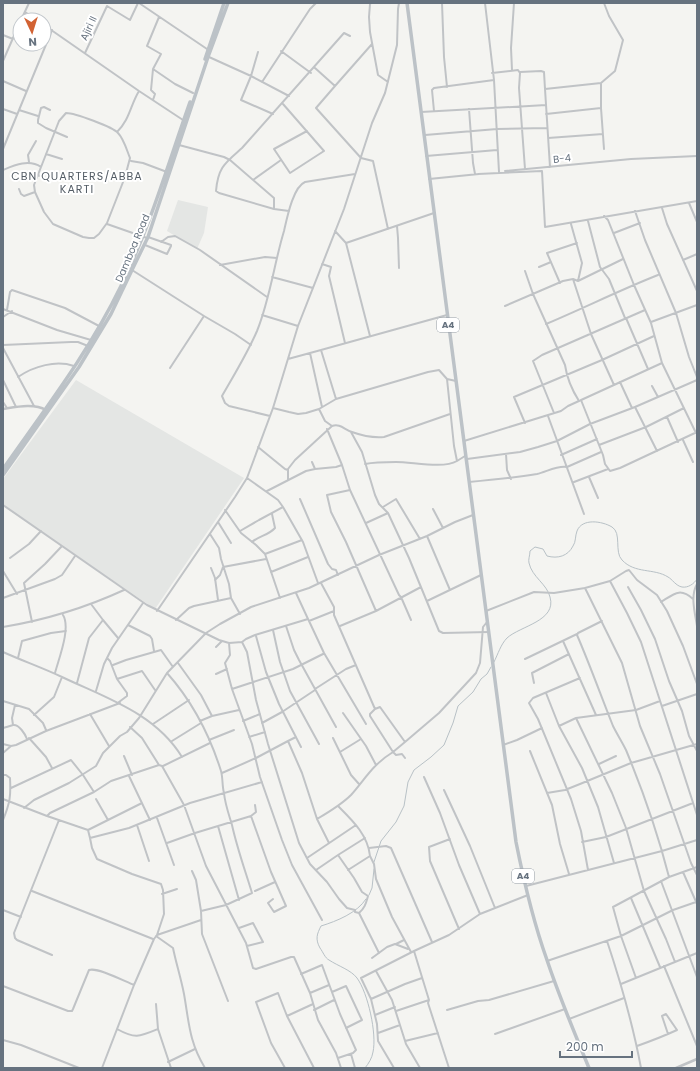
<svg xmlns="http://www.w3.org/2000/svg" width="700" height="1071" viewBox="0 0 700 1071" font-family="Poppins,sans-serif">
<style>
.built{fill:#e4e6e4}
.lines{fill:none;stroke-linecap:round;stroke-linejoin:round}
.stream{stroke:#b8c1c6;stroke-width:1}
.minor{stroke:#c0c3c6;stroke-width:2}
.tertiary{stroke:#c0c3c6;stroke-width:2.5}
.primary{stroke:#bcc2c7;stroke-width:3.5}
.trunk{stroke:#bcc2c7;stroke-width:3.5}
.labels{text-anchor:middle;stroke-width:4;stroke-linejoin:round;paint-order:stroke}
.shield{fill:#fff;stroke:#949ca5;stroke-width:1}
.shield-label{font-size:9px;font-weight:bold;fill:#66727f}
.street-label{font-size:10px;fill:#66727f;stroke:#fff}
.neighbourhood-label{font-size:11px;letter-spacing:1px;fill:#535c65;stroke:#fff}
</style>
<rect width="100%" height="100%" fill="#f4f4f1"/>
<path class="built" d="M178,200L208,207L204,233L197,249L167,231Z
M76,380L244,478L155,609L3,506V479Z"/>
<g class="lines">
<path class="stream" d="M494,662C498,654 501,644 507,638C520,626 557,621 550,597C547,584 532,577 529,563C528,560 530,555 530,551L535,547L543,549L547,556C558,559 568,556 573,546C576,542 575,536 577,531C582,518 602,521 612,527C622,533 614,552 622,560C635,574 654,568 668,577C672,579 676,586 682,587C688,588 694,584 697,579
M374,862L381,841L396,822L404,806L408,782L414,770L431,757L444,745L453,723L458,706L473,692L481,679L487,674L491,667
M369,895L372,888L374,869
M365,1068C369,1063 372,1058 373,1052C377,1034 368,993 357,978C351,970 338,966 329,960C325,958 323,952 320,948C315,939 317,934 321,926C337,921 357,913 366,899"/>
<path class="minor" d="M139,3L207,49
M371,3L370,4L369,17L370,32L378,75L388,82
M442,3L444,57L447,87
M485,3L494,80L499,172
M25,12L37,20
M21,20L29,3
M44,25L139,91L183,120
M3,35L13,39
M281,51L311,73
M258,52L251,76L241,100L273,114
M85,53L107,6L130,20L138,3
M209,57L251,76L289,96
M3,61L20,22
M315,68L335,86L372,44
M153,69L175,84L193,93
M512,70L511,48L514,3
M520,72L541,71L544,72L545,89
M492,73L518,70L520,73L519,88L525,169
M3,81L26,91
M262,82L310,9L316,3
M601,83V108L604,149
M335,86L316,108L361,158L373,161L388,229
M153,100L155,94L151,90L153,69L161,54L147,46L159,17
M283,104L324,151L290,173L274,149L307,131
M3,109L17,114
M469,109L473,163L475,174
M19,110L38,116
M50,110L44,107L41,108L38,120V123L46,128L67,137
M434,111L432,90L434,88L494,80
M421,112L546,105
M66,113C75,113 113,127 118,133C124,139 127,151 130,158L125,177L107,223L99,234L94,238H89L83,237L53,224L44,212L35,192L34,185L59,121Z
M546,114L601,108
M117,132C130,119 130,106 139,91
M425,135L497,129L547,128
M548,138L603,134
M179,145L224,157L230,160L274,198V209
M3,149L52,30
M46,154L62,159
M426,156L497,150
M131,161L143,163L167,172
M29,162L28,155L36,141
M550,167L545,89L601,83L615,71L623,40L609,16L604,3
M3,170C15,165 29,159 41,167
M505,171L631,159L697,156
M478,174L542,171L545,227L697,201
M38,175L50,180
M429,179L479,174
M253,180L281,160
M19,189L21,194L24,196L35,192
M689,203L697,222
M662,208L667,224L697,291
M289,211L274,209L219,193L216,191C218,167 225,163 242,148L344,33L350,36
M635,211L645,240L676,313L689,357L697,377
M604,216L608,220L634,285L651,323L662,363L696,433
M588,221L600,267L609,279L625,318
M107,224L147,238
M571,224L582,263L578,281
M397,226L398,238L399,268
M335,231L346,243L370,336
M614,233L640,223
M161,242L168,237L175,236L200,250L267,297
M346,243L434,213
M145,245L167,254L171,246V245L148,237
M683,260L697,254
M322,264L331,267L329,276L345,343
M220,265L265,257L277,258
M539,267L551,262
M132,270L204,316L235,334L251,345
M525,271L533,294L565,365C567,379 572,390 579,401
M272,277L313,288
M573,279L591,334L614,385
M560,283L547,253L577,243
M505,306L563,281L573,279L578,281L623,259
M3,309L57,330L91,340
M7,310L10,292L12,290L65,308L99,326
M262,315L298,326
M3,317L12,311
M626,318L648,369
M651,322L697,305
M546,324C584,308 620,290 658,275
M3,345L71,342H78L88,346
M3,348L34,406
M321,350L336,399
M310,353L322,407
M288,359L321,350L447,315
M170,368L204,316
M18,377C34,366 56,360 74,366
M447,379L454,446L457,461L465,456
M3,380L16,407
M620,382L632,408
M652,386L658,397
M581,400L603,455L605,464L610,471L620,468L697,432
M3,402L7,408
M635,407L657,451
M273,408L289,412L298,414L306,413L319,409L336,399L428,372L439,370L447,379L456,381
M319,409L325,421L332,426C340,423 345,430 352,432C363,436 373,438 384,437L450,414
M554,413L533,361L542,355L645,310
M270,416L229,406L225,403L222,396C234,375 247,354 257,331C270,299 274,264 284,231C287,218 293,187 305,182L355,174
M548,416L584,514
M667,417L678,442
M525,423L514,397L602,360L654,336
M327,429L342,465L350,490L399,595L401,597L411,620
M351,432L362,452L375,495L379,504L388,513L409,558L439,631L443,633L489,632
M683,440L693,462
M464,441L561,411L568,406L662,363
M599,445L646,427L684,408
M258,447L285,469L288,470
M506,454L507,470L511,479
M561,455L597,439
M467,459L520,452L538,447L557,441L590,424L635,407L697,380
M312,462L315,469L336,467L342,465
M365,464C375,462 385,462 396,462C413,462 443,469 457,461
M589,477L598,498
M247,478L278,500L283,507L303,542L318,583
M288,480V469L295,460L332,426
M469,482C492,480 514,478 537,474C546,472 558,465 567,467L601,452
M574,482L608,469
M350,490L327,495L331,512L346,542L376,611
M267,491L306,471L315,469
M300,499L328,564L332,569L336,570L338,575
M3,505L147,605L219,640L229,643L242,642L246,639L255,635L308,619L309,621L334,611
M383,507L396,499L420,539
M433,509L443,528
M225,510L241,533L256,545L265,554L280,598
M218,522L231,543
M366,523L388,513
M240,531L259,520L283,507
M210,534L219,548L221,559L229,584L231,598L240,614
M427,536L450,590
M252,542C259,536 269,535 275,528L272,514
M265,554L302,540
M10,558L29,544L41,531
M211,568L215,578L218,600
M3,571L17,594
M271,572L308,557
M215,580L220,575L223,567L266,559
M610,581L627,613L641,642L697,815
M697,584C690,596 695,613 697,626
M628,587L641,610L655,639L669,681L682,711L689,736L697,751
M585,588L622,663L640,726L660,774L691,863L697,875
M296,593L308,619
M3,598L55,579L62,575L75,556
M427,601L481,575
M661,602C674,594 680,587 693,599
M91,604L103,620L118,638
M157,611L235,497L247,478L250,470L273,408L298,326L344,209L372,123L385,93L397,45L398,9L399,3
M486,611L534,592L554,593L585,588L610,581L626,571L629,570L637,580L657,595L667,611L683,646L697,684
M176,620L189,608L194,606L231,598
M309,621L324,653L366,724
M602,621L578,633L577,635C590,665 601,696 613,726C617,734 622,742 626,750C643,791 658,834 669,877
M32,622L24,583L45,564L62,546
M128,625L150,636L152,639L154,651
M286,626L294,650L299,660L336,727
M340,626L376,611L421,587
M3,627C45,620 85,608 124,590
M273,630L280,662L290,691L319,744
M256,636L266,672L279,704L301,747
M563,641L596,715
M242,642L247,652L256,700L268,744L299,843L310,864L327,882L339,899L347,908L355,910V912L359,913L379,953
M229,643L230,655L225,663L232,689L252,744L260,777L282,840L292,865L322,920
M216,647L222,641
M3,652C23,661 43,668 62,677C106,698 155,713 182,757
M18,658L22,641L51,633L66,631
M107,658L110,661L117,679L127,693V696L119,702
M525,659L577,634
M178,663L201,695L212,716
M113,665L126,660L161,650L173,667
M55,673C59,658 71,628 63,615
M167,673C192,701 210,736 221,771C223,778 222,786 224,793C225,804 229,815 232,825C237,848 245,870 252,893L226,905L201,911
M216,674L227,669
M580,678L533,698L529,703L538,719L571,799L581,831L588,870
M117,679L142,671L155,690
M77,683L89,638L103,620
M534,683L532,673L569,654
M232,689L293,669L323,654
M315,689L346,669L356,665
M96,691L104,664L112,648L143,603
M546,693L559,726L582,768L598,807L614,863
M3,701L29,709L43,723L46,730
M662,706L697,694
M375,709L380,707L405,742L393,752L396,755L402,754L405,758
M343,713L366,746L376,765
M90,714L109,746
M34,715L54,697L62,677
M576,718L612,793L626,828L644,891L666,939L675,962
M200,721L212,716L239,710
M243,721L260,714
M262,723L282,712L315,690
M153,724L189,700
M13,725L12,718L15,705
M559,726L576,718L636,710L660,701
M130,727L142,738L159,765L162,766L184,805L206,866L246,943L253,968L256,969L291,957H294L310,993L318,1020L336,1053L341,1068
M3,728C7,727 10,726 13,725C19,724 25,734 27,739
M249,737L265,732
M29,738L46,757L52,768
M333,738L351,775L359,784
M209,740L234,730
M172,741L201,723
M288,741L302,773L317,819L329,843
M405,742L439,713L476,673L480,663L483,627L487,622
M3,744L11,746L16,745L46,731L120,703
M503,745L517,740L542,728
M530,751L552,805L560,844L569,874
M340,752L361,739
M3,753L11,746
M124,756L132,775
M599,764L616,756
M163,766L210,743
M222,773L256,758L288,741L296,737
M3,775H6L10,778C11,796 10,803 3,820
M129,776L150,820
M424,777L440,813L459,865L480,914
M11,788L71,760L83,775L94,792
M444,790L470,846L495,908
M547,793L565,790L580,784L631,763L697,744
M3,799L47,816L88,830L90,838L129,828L190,803L262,782
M96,799L108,820
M338,806C352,820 368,835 370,856L348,870
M24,808L34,800L69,783L96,766L103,753L120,736L127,732L139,718L167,673L206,633L220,624L251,607L309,588L379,555L427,536L455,522L473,515
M47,816L50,813L94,792L111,781L159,765
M251,816L271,872L286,906L274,912L268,903L273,899
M157,818L174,865
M317,819C329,812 341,805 351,795C366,778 372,765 393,752L370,716V714L375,709L334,615V607L321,583
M137,825L149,861
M218,826L239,900
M88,830L142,803
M90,838L92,848L97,859L132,874L161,884L163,890L164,914L157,935
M450,839L429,847L430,861L459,929
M582,842L606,837L693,803
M167,843L195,833L251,816L256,812L255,805
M369,848L386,846L391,848L432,942
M338,855L354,878L362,892L368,896C366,903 365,908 359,913
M370,856L374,864L376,879L392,917L411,952
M307,858L356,825
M316,870L338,855L365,838
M192,871L196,880L201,911L202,934L228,1001
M683,872L697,904
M661,881L697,977
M526,886L662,851L697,840
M32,891L153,939
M255,891L275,882
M162,894L177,889
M631,898L660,967
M3,910L21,917
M239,928L253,923L263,942L247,946
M156,936L173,948C176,963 181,978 184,994C189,1022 189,1042 205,1068
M607,941C621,983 633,1025 641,1068
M396,944L404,940
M414,951L429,1000L428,1003L449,1068
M52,955L17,940L15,938L14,933L59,820
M372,958L387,947L395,944L408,949
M547,961L621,936L673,910L696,902
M664,966L697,1046
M376,971L392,1000L406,1044L420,1068
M301,974L322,965L340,1014L356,1050L353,1053L338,1058
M636,978L621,936L613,907L669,877L697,867
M621,984L697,953
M3,986L68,1011H72L73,1009L89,970C98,967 124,981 134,985
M332,992L346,986L360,1016L362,1020L346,1028
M310,993L329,985
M371,999L405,984L422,978
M156,1004L158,1029L171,1068
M314,1010L334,1000L335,1001
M447,1010L478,1001L489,1000L554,981
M396,1011L429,1000
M375,1015L395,1007
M287,1016L313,1004
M569,1019L624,998
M117,1029C135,1039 139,1037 158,1029
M378,1033L400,1025
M495,1034L565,1009
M3,1040L21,1045L79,1068
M405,1041L438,1033
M637,1046C651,1041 664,1036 677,1030L666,1014L662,1016L668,1034
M351,1054L355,1068
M168,1062L195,1049
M102,1068L134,985L154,939L157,935L201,920
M285,1068L271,1043L256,1002L278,993L287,1016L314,1068
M394,1068L378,1041L377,1024L371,999L361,978L414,951L449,935L480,914L528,895"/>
<path class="tertiary" d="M3,409C16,407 34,403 46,410
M676,1068L697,1059"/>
<path class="primary" d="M205,59L224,3
M3,469C45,409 89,352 121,286C150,227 168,164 190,102
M3,475L79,367L111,314L132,270L148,237L208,57L228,3"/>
<path class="trunk" d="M407,3L516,842C524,882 533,921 547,960C559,996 574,1032 589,1068"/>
</g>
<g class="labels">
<g class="shield">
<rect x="437" y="318" width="22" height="14" rx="3"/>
<rect x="512" y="869" width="22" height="14" rx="3"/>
</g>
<g class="shield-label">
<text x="448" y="328">A4</text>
<text x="523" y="879">A4</text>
</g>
<g class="street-label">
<text transform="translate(88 28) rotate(-65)" y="4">Ajiri II</text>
<text transform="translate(562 158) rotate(-6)" y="4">B-4</text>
<text transform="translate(132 248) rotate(-67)" y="4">Damboa Road</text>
</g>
<g class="neighbourhood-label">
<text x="77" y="180">CBN QUARTERS/ABBA<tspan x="77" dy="13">KARTI</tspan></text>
</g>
</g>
<rect width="700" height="1071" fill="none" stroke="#66727f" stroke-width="8"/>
<g transform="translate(32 32) rotate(176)"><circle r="19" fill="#ffffff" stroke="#c2c7cc"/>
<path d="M0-3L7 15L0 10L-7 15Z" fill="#d26233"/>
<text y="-6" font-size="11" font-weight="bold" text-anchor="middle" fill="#66727f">N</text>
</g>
<path d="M560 1051v6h72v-6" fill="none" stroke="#66727f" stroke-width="2"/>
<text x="566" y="1051" font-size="12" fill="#66727f" stroke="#ffffff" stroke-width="3" paint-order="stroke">200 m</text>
</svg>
